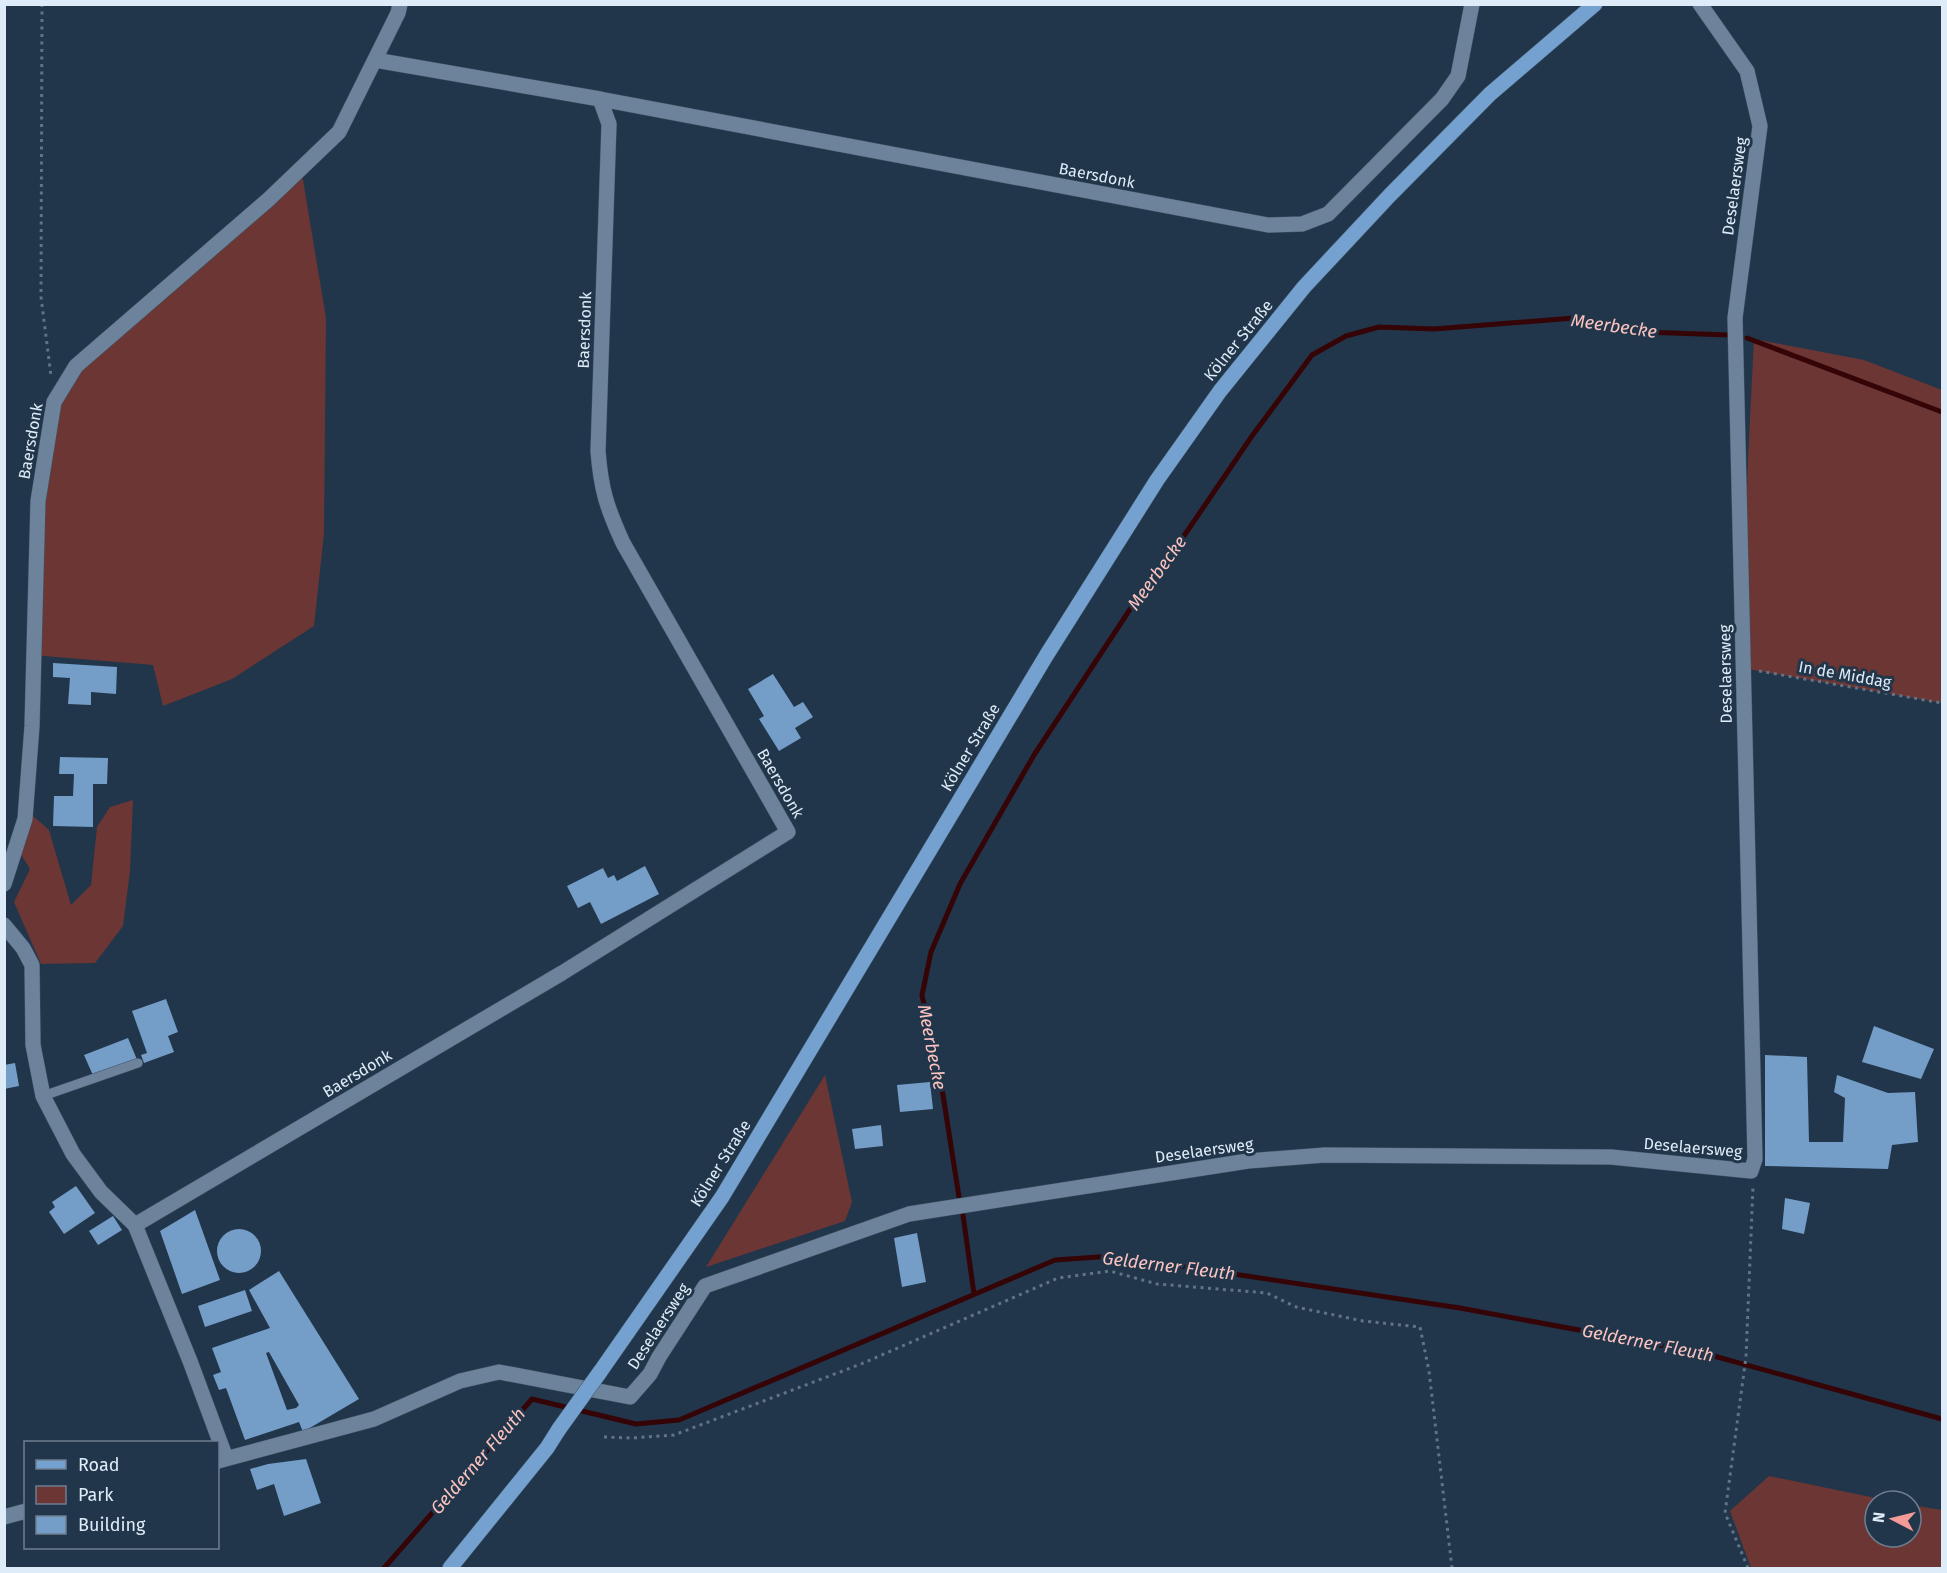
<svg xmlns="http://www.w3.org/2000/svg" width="1947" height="1573" viewBox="0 0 1947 1573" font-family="'Fira Sans',sans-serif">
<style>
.green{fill:#6b3634}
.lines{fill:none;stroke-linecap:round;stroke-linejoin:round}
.stream{stroke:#350407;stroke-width:5}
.building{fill:#749dc8;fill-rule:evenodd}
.service-casing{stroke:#405364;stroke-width:10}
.minor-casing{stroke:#405364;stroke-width:16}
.primary-casing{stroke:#405364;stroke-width:16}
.path{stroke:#617385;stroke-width:3;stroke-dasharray:3 4.5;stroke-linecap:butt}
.service{stroke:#6c839b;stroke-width:9}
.minor{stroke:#6c839b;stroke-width:15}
.primary{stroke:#74a1cf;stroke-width:15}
.primary-bridge-casing{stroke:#405364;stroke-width:16;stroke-linecap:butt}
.primary-bridge{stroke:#74a1cf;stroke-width:15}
.labels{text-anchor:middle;stroke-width:6;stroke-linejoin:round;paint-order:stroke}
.street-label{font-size:16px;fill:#deebf8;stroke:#21364a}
.water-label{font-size:18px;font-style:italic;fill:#fbc3bf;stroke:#21364a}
</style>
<rect width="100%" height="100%" fill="#21364a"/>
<path class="green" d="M302,174L326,318L324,533L314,626L232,679L163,706L153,665L32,655L39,504L57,401L77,367Z
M1754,339L1864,360L1942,390V703L1742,668L1748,458Z
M133,800L130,871L123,926L95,963L41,964L14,902L30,869L20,853L32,815L49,830L71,905L91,885L97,827L110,807Z
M825,1075L852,1202L845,1221L706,1267Z
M1769,1476L1890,1501H1875V1537H1911V1505L1942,1510V1568H1751L1730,1511Z"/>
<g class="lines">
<path class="stream" d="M1747,338L1942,412
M959,1197L943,1095L922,995L931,952L960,884L1034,755L1150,579L1173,552L1252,436L1312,355L1346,336L1379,327L1434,329L1574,318L1644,332L1729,335
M963,1215L974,1294
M384,1568L532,1399L636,1424L679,1420L1055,1260L1113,1256L1460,1308L1703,1353L1942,1419"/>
</g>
<path class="building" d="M53,663L117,667L116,694L91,692V705L68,704L70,678L53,677Z
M773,674L794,707L803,702L813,717L795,728L801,738L779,751L759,719L764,716L748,689Z
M60,757L108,758L107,784H93V827L53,826L54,796H73L74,774H59Z
M645,866L659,894L601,924L590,902L578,908L567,886L603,868L608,878L614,875L617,881Z
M166,999L178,1032L168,1036L174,1052L144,1063L141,1055L147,1053L132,1011Z
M1874,1026L1934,1049L1921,1079L1862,1062Z
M128,1038L138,1062L95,1080L84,1055Z
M1765,1055L1807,1057L1809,1142H1843L1845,1098L1834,1092L1837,1075L1888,1093L1915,1092L1918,1142L1892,1145L1888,1169L1765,1166Z
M15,1063L19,1086L4,1089V1065Z
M930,1082L933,1109L900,1112L897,1085Z
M881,1125L883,1146L855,1149L852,1129Z
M76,1186L95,1213L64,1234L49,1212L55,1207L52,1202Z
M1785,1198L1810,1203L1804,1234L1782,1229Z
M195,1210L220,1280L182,1294L160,1231Z
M113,1216L122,1230L98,1245L89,1231Z
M217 1251a22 22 0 1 1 44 0a22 22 0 1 1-44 0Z
M917,1233L926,1282L902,1287L894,1238Z
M279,1271L359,1399L303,1432L299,1422L245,1440L226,1388L219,1390L213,1375L221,1372L212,1348L270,1328L249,1290ZM269,1352L299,1405L296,1408L287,1410L266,1353Z
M245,1290L252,1311L205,1327L198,1306Z
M306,1459L321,1503L284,1516L274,1484L257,1490L250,1469L268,1464Z"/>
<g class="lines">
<g class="service-casing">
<path id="service" d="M43,1096L138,1063"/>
</g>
<g class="minor-casing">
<path id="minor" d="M600,99L1268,225L1302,224L1328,214L1442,99L1458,76L1472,4
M4,884L25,819L32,726L38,501L54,402L76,366L269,199L339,132L398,13L400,4
M4,925L23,948L32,965L33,1045L43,1096L73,1154L101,1192L135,1225L190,1361L226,1458
M135,1225L562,973L788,832L623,543C607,508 601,490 598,451L609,124L600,99L375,60
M218,1461L374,1419L460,1381L499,1372L630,1397L650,1374L659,1357L705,1286L909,1214L1248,1161L1325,1155L1611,1157L1751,1171L1755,1159L1735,318L1760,126L1747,71L1700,4
M4,1517L26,1511"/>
</g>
<g class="primary-casing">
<path id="primary" d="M600,1372L722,1197L1046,656L1157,480L1220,391L1304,287L1390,195L1490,94L1595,4
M450,1568L547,1448L559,1429"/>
</g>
<path class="path" d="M42,4L41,297L51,376
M1759,671L1942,703
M604,1437L632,1438L674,1435L861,1364L1058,1278L1110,1271L1157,1284L1267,1293L1296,1307L1363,1321L1420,1327L1429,1371L1452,1568
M1748,1568L1725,1513L1746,1357L1753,1186"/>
<use href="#service" class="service"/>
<use href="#minor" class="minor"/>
<use href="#primary" class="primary"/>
<g class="primary-bridge-casing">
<path id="primary-bridge" d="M559,1429L600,1372"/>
</g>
<use href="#primary-bridge" class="primary-bridge"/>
</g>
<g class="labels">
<g class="street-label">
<text transform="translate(1097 175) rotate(11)" y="6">Baersdonk</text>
<text transform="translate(1734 186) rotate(-82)" y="6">Deselaersweg</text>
<text transform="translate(584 330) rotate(-88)" y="6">Baersdonk</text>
<text transform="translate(1238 340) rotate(-51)" y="6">Kölner Straße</text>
<text transform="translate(30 441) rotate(-80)" y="6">Baersdonk</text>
<text transform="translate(1725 674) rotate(-91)" y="6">Deselaersweg</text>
<text transform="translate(1845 674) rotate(10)" y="6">In de Middag</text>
<text transform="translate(970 747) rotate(-59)" y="6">Kölner Straße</text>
<text transform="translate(781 783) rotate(60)" y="6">Baersdonk</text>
<text transform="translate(357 1073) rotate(-31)" y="6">Baersdonk</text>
<text transform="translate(1693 1147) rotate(5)" y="6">Deselaersweg</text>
<text transform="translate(1204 1150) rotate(-8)" y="6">Deselaersweg</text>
<text transform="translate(720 1163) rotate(-58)" y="6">Kölner Straße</text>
<text transform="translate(658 1326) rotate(-57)" y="6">Deselaersweg</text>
</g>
<g class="water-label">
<text transform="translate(1614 326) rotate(8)" y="6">Meerbecke</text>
<text transform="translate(1157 573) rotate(-54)" y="6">Meerbecke</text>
<text transform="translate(932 1047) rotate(79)" y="6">Meerbecke</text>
<text transform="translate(1169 1266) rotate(7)" y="6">Gelderner Fleuth</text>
<text transform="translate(1648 1343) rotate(11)" y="6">Gelderner Fleuth</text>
<text transform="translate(478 1461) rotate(-49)" y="6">Gelderner Fleuth</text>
</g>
</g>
<rect width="1947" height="1573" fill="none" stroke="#deebf8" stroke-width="12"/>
<rect x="24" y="1441" width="195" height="108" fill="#21364a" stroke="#6d7e90" stroke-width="1.5"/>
<rect x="36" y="1460" width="30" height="9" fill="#74a1cf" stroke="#6d7e90" stroke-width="1.5"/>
<text x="78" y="1471" font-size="18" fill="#deebf8">Road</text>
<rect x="36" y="1486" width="30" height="18" fill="#6b3634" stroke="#6d7e90" stroke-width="1.5"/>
<text x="78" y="1501" font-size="18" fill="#deebf8">Park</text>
<rect x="36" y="1516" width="30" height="18" fill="#749dc8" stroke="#6d7e90" stroke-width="1.5"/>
<text x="78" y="1531" font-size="18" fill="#deebf8">Building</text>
<g transform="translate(1893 1519) rotate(277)"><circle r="28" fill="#21364a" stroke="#6d7e90" stroke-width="1.5"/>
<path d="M0-4.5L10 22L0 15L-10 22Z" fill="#f59b97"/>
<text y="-9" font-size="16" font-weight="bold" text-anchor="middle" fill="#deebf8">N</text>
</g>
</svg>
